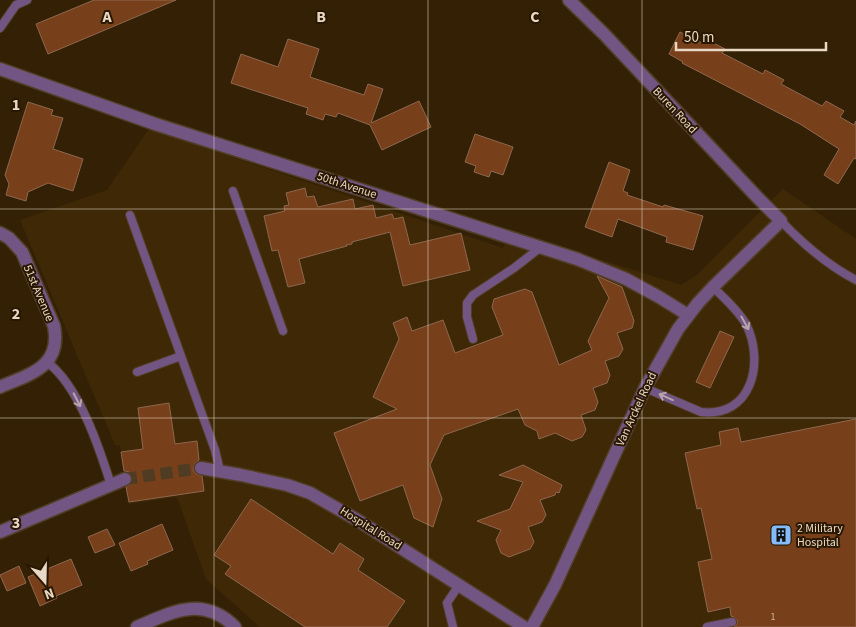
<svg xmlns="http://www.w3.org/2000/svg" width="856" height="627" viewBox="0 0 856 627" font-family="'Source Sans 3',sans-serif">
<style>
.built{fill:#3f2806}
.building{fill:#77401a;stroke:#8e674f}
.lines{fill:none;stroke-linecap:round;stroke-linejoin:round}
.minor-tunnel{stroke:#4f3c22;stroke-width:12;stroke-dasharray:12 6;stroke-linecap:butt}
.service-casing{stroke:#513e24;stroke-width:10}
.minor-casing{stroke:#513e24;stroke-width:15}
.service{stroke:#725583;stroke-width:8}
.minor{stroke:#725583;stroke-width:12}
.oneway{stroke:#b9a4ab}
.grid{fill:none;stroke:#e8d8c5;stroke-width:1;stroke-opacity:0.55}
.labels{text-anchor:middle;stroke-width:4;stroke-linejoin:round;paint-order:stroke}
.number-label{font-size:10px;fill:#ccb29a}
.street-label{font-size:12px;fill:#e8d8c5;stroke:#291700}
.poi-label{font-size:12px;fill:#e8d8c5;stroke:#291700;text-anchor:start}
.grid-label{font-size:16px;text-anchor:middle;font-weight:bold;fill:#e8d8c5;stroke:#291700;stroke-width:4;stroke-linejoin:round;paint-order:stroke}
</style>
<rect width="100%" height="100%" fill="#342105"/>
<path class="built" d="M149,129L503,248L510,231L681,285L698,274L783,189L856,239V627H260L206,579L177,497L128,504L120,445H115L20,220L107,190Z"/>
<path class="building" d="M94,0H176L48,54L36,24Z
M680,32L704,44L706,39L725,49L722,53L763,74L765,70L784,80L781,84L822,106L826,101L844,111L840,117L854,125L856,121V159L854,158L838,184L824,175L839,149L800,124L682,63L683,62L669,54Z
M288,39L319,49L310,77L364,95L368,84L383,89L371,123L419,101L431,127L382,150L370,125L338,113L336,117L325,114L323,120L306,114L308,108L231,83L241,54L278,67Z
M28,102L53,110L51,115L63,118L53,149L83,159L73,191L48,183L28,192L26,201L6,195L9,184L5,175Z
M475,134L513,147L503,175L491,171L489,177L474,172L476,166L465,162Z
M609,162L630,170L623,191L628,193L627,195L663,207L664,205L703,216L693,250L666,242L667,237L618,219L612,237L585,227Z
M305,188L307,197L314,196L318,207L353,199L355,209L373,205L376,218L392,214L394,219L403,217L410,245L461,233L470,270L403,286L390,232L352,242V244L346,245L347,246L299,259L305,283L288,287L278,250L272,251L264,216L285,211L284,206L289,205L286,193Z
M597,276L622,287L634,321L632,328L617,333L623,349L619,356L605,361L610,375L607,383L593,388L598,402L595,410L581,415L586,430L582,437L572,441L555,433L539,439L537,431L525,425L518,409L444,435L430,465L442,499L433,527L414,518L403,485L360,501L334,433L397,409L373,397L399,339L393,323L407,317L412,331L443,320L455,353L503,335L492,307L494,299L525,289L532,292L559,365L592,350L588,341L609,298Z
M720,331L734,337L710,388L696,382Z
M169,403L175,444L197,441L199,460L195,463L193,470L196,474L202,476L204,491L129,502L126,487L132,483L133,476L129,472L124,471L121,452L143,449L138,408Z
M856,419V627H734L737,624V620L734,617L731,616L730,607L708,612L698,562L712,559L701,508L697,509L685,453L721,445L719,432L738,428L741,442Z
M523,465L562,485L559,493L556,492L555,495L540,500L546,515L542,522L528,527L534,542L530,549L509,557L501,553L496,540L501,530L477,521L510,509L523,482L499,475Z
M251,499L333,554L340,543L364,559L358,570L405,601L387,627H305L225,574L231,566L214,555Z
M162,524L173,550L147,561L148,564L131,571L119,543Z
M107,529L115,545L95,553L88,537Z
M71,559L82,585L56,596L57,598L40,606L28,577Z
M19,566L26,583L7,591L0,575Z"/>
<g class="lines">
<path class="minor-tunnel" d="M125,479L201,468"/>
<g class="service-casing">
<path id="service" d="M0,28L16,5L27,0
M233,191L283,331
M130,215L215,450L220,471
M781,221C804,245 827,265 856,280
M473,339L467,317V303L473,295L514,268L541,247
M47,362C79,386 99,447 111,485
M137,372L181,356
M645,388L701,412C752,418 765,362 746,324C738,310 724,298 713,287
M453,627L447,603L459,585
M707,627L732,622"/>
</g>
<g class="minor-casing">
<path id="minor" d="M0,69L155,124L577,259L626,279L659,297L688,315
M0,233L9,238L22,252L54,326C62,367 30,374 0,387
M201,468L241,475L287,485L310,493L359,521L524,627
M0,532L125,479
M137,627C172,612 203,595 235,627
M532,627L555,585L645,388L678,329L698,303L713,287L781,221L757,197L604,34L569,0"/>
</g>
<use href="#service" class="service"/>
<use href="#minor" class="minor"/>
</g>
<defs><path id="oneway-shaft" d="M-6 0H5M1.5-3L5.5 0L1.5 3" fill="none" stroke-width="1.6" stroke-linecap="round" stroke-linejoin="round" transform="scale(1.25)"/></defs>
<g class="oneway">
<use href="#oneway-shaft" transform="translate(745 323) rotate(61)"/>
<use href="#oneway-shaft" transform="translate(666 397) rotate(-156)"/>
<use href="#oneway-shaft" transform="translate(77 400) rotate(63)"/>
</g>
<path class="grid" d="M214,0V627M428,0V627M642,0V627M0,209H856M0,418H856"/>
<defs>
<g id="building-square" transform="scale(1.125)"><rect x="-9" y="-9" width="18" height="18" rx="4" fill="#84bcfb" stroke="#291700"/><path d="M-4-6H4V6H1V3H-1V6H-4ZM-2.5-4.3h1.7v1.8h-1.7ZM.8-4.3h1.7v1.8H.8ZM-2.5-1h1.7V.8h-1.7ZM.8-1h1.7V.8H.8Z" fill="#111"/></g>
</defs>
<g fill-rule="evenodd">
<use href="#building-square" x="781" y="535"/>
</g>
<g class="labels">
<g class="number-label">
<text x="773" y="620">1</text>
</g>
<g class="street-label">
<text transform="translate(675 110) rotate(47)" y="4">Buren Road</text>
<text transform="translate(347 185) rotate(18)" y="4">50th Avenue</text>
<text transform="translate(39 293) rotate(67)" y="4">51st Avenue</text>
<text transform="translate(636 409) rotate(-65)" y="4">Van Arckel Road</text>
<text transform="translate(371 528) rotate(32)" y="4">Hospital Road</text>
</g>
<g class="poi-label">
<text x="797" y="532">2 Military<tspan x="797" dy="14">Hospital</tspan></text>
</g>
</g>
<g class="grid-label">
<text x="107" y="22">A</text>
<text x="321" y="22">B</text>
<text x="535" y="22">C</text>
<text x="16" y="110">1</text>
<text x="16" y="319">2</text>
<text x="16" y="528">3</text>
</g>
<g transform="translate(45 582) rotate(160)" stroke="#291700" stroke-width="4" paint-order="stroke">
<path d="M0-4L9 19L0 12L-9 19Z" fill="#e8d8c5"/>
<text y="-8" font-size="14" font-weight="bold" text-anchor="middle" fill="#e8d8c5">N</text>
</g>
<path d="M676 42v8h150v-8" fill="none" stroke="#e8d8c5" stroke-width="2.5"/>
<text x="684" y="42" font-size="15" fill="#e8d8c5" stroke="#291700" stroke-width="4" paint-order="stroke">50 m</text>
</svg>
